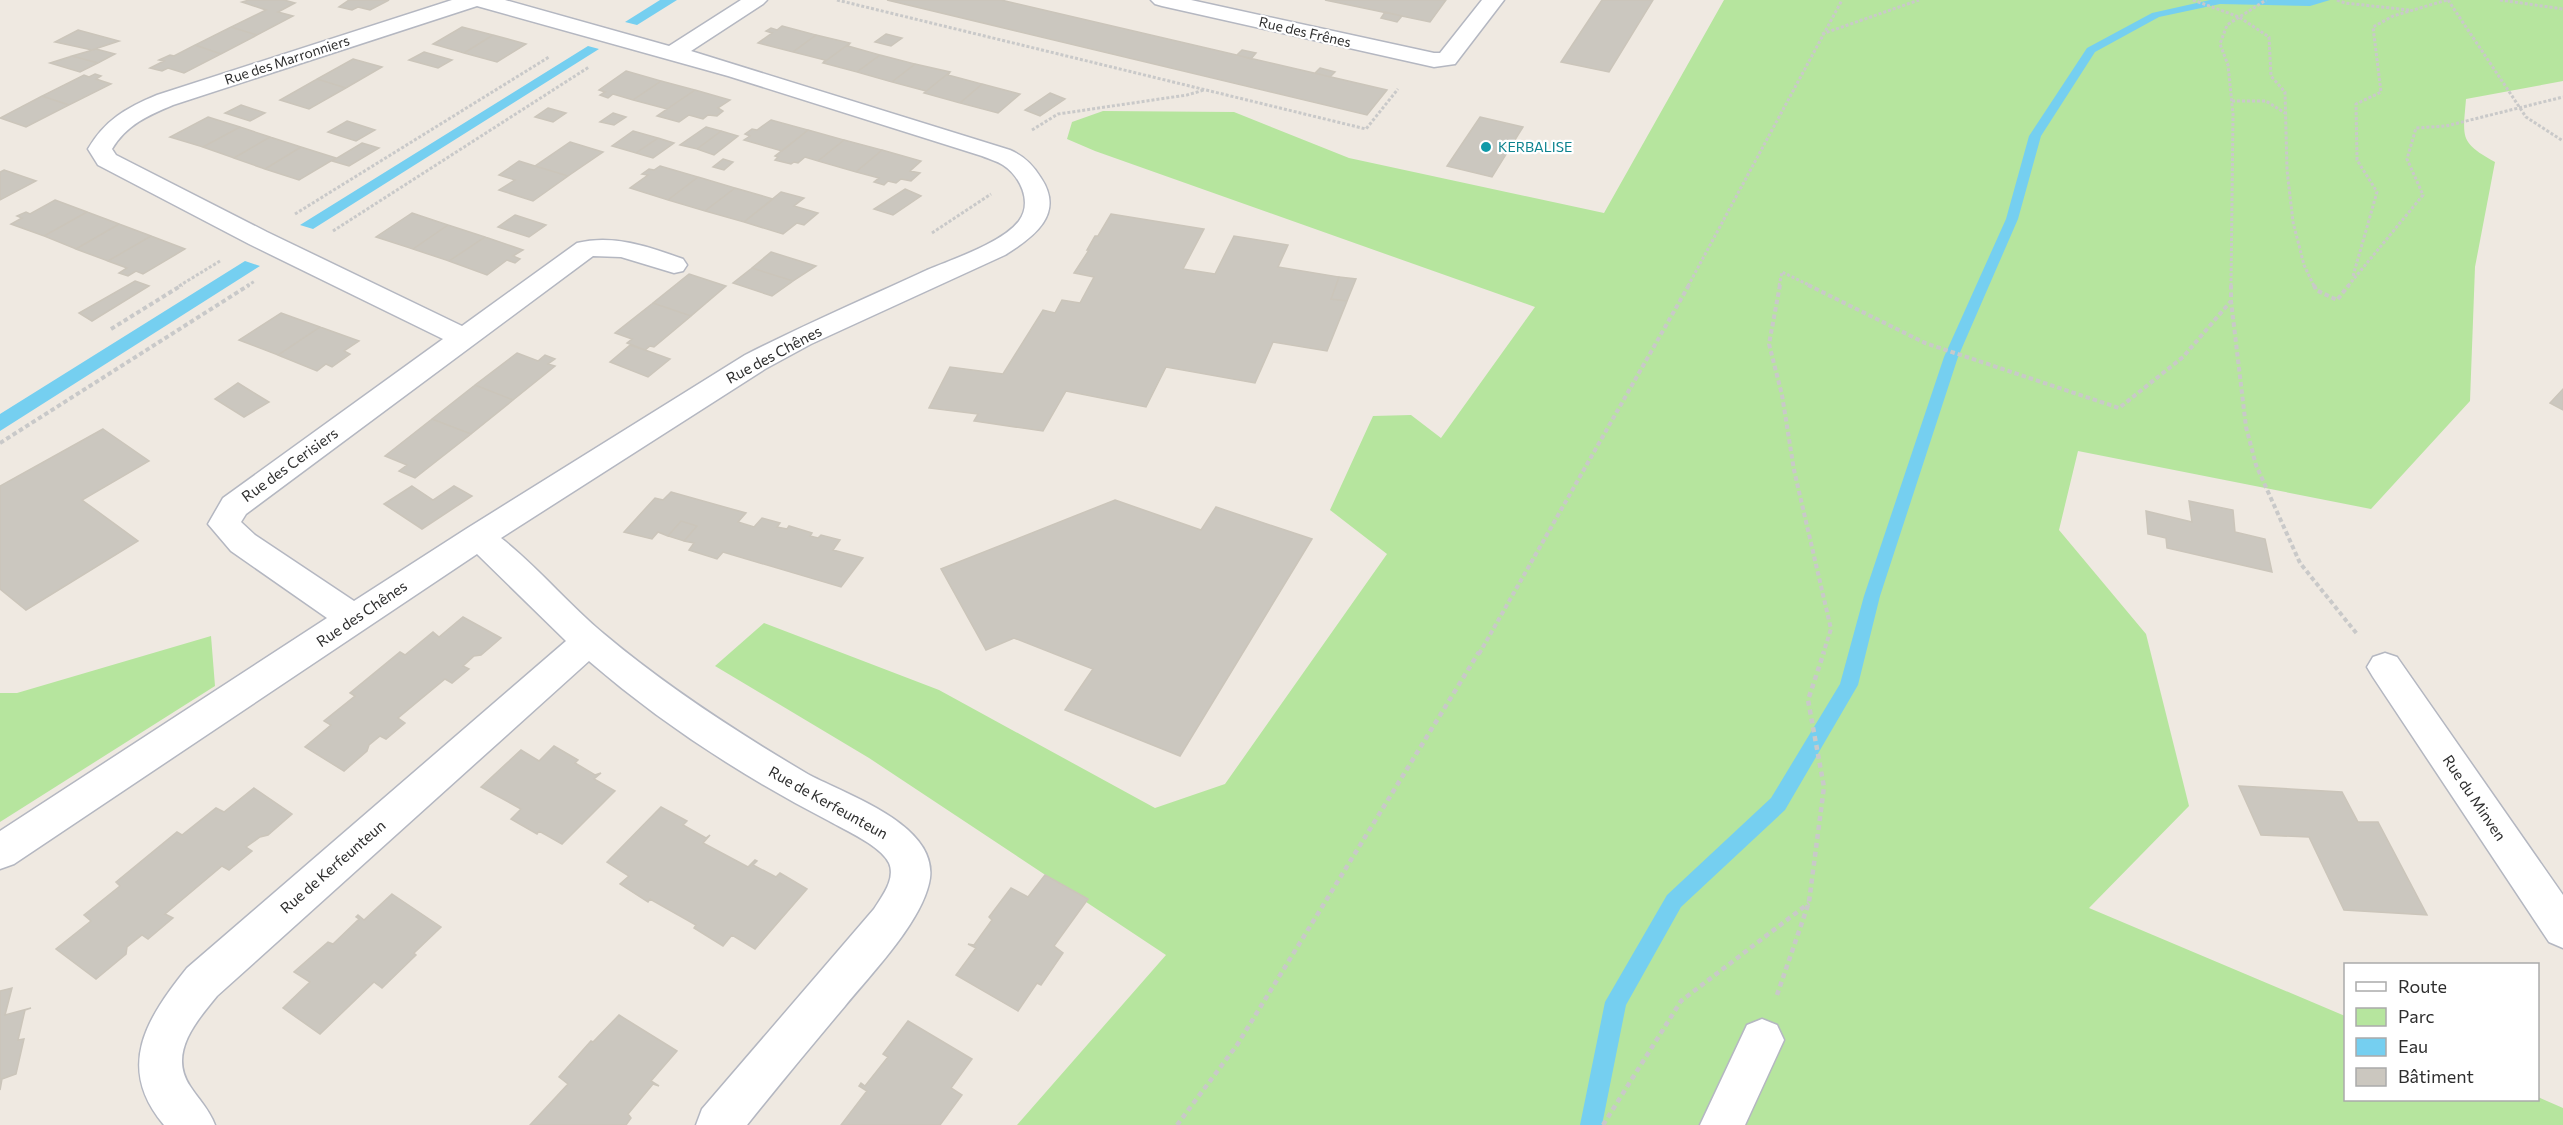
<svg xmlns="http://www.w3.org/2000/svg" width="2563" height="1125" viewBox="0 0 2563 1125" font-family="Commissioner,sans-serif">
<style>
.green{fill:#b6e59e}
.water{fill:#75cff0}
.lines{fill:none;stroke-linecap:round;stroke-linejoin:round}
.stream{fill:#75cff0;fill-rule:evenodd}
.building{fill:#cbc7bf;stroke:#cbc5ba;stroke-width:1.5}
.minor-casing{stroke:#b4b7c1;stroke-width:3}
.path-far2{stroke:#c9c9c9;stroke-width:3;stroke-dasharray:3 2;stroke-linecap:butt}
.path-far1{stroke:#c9c9c9;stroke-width:4;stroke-dasharray:4.5 3;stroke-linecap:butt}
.path{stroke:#c9c9c9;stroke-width:4.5;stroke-dasharray:5 4;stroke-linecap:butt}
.minor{fill:#fff;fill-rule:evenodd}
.culture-dot{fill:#0f9aa8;stroke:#fff;stroke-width:2}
.labels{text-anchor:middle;stroke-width:4.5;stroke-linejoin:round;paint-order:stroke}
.far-street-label{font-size:14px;fill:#2e2e2e;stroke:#fff}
.far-culture-label{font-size:14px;fill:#0d838f;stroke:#fff;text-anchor:start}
.street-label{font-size:15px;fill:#2e2e2e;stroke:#fff}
</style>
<rect width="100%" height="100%" fill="#efe9e1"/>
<path class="green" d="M1724,0H2563V81L2466,99C2463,138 2459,142 2495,162L2475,267L2470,401L2371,509L2078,451L2059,530L2146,634L2189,806L2089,908L2345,1016L2346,1100H2538V1097L2563,1108V1125H1017L1166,955L869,758L715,666L764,623L939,690L1155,808L1225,784L1387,554L1330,510L1373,416L1411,415L1441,438L1535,307L1095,151L1067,139L1072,122L1103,111L1234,112L1349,158L1604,213Z
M211,636L215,686L0,822V693H17Z"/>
<path class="water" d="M660,0H677L637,25L625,22Z
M588,46L599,49L313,229L300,225Z
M245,261L260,266L0,431V414Z"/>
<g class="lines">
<path class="stream" d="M2210,0H2330L2310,6L2220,4L2159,17L2095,52L2041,136L2018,219L1958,357L1880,596L1858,685L1785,810L1681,907L1626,1005L1602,1125H1580L1605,1002L1667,895L1771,798L1840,684L1864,596L1944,357L2006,219L2029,136L2087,48L2152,13Z"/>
</g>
<path class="building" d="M249,0H284L295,3L278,12L293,16L257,35L231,27L266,10L242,2Z
M349,0H389L370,10L358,7L352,10L339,7Z
M887,0H1001L1387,90L1367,115Z
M1325,0H1446L1430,22Z
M1602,0H1653L1609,72L1561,62Z
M1385,12L1402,16L1397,22L1381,18Z
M782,26L816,35L793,52L758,43L772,33L766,31L771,28L777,30Z
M231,27L257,35L221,54L195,45Z
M462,27L493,35L464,53L433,44Z
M78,30L119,41L92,50L55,42Z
M886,34L902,38L891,46L875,42Z
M493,35L526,44L497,62L464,53Z
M816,35L850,43L823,63L825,60L793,52Z
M850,43L848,46L880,55L857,72L823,63Z
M195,45L221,54L184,73L168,68L162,71L150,68L164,61L159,60L170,55L174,56Z
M96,49L115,54L98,63L72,56Z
M1242,50L1256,53L1251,59L1237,55Z
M424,52L452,60L438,68L409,60Z
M880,55L915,64L892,82L857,72Z
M72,56L98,63L80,72L50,63Z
M353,59L382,67L346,88L317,79Z
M915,64L950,72L924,93L926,91L892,82Z
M1320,68L1335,72L1330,77L1315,73Z
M626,71L661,81L633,100L613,94L608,98L600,95L605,92L599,90Z
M950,72L948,75L982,84L960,103L924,93Z
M95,74L101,76L96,79L111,84L69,105L42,96L84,75L89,77Z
M317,79L346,88L309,109L280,100Z
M661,81L695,90L667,109L633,100Z
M982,84L1020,94L998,113L960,103Z
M695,90L730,100L718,108L723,111L717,116L708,115L703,119L689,115L679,122L657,116Z
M1050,93L1065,99L1040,116L1025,110Z
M42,96L69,105L26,127L0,118Z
M241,105L265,113L250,121L225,113Z
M548,108L566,113L553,122L535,117Z
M613,113L626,117L614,125L600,122Z
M208,117L240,127L203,147L170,137Z
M1480,117L1523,127L1492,177L1447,166Z
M771,120L808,130L782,151L744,140L750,136L745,134L752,129L757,130Z
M347,121L375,130L356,141L328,132Z
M240,127L270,137L234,158L203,147Z
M706,127L721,131L697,149L680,145Z
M808,130L844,140L818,161L805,157L798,163L794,162L791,164L775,160L778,157L775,156Z
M633,131L658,138L636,153L612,146Z
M721,131L738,136L714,155L697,149Z
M270,137L301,147L265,169L234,158Z
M658,138L674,143L653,158L636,153Z
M844,140L882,150L856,172L818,161Z
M570,142L603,152L568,176L535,166Z
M362,143L379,148L349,166L332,161Z
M301,147L336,158L299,180L265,169Z
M882,150L921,161L910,171L920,173L911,181L901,179L896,183L888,181L884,185L874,182L879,178L856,172Z
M723,159L733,162L724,170L713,167Z
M519,161L535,166L568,176L533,201L499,190L515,180L499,175Z
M660,166L698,177L668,200L630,188L648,175L642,174L649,169L654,170Z
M4,170L36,181L0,200V172Z
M698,177L735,188L705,211L668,200Z
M735,188L773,199L744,222L705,211Z
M905,189L921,196L893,215L874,209Z
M781,192L804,198L794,206L818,213L804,225L797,223L783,234L744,222Z
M55,200L87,212L44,236L11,224L22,218L17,216L26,212L30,214Z
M87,212L119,224L76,249L44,236Z
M412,213L448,225L413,249L376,237Z
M1111,214L1204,229L1183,269L1215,274L1234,236L1288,245L1278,267L1339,277L1331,299L1347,301L1327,351L1273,342L1255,383L1166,367L1146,407L1066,391L1043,431L974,421L978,414L929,408L950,367L1003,374L1043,310L1055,313L1062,300L1080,303L1094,277L1074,273L1089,250H1087L1095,236H1098Z
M515,215L546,225L529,237L498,227Z
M119,224L151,236L108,261L76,249Z
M448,225L485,237L449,261L413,249Z
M151,236L185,249L143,274L136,271L128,276L119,273L127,268L108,261Z
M485,237L523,250L513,256L520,259L515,263L507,260L487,275L449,261Z
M771,252L816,266L793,281L752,268Z
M752,268L793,281L772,296L733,283Z
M689,274L726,286L691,316L653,303Z
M1339,277L1356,279L1347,301L1331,299Z
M135,281L149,286L92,321L79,313Z
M653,303L691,316L654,347L650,346L645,350L627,343L632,339L615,333Z
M281,313L320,327L278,355L239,340Z
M320,327L359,341L344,351L350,354L332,367L326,364L317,371L278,355Z
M630,345L645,350L670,359L648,377L610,362Z
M517,353L538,361L545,355L555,359L548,364L555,366L513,400L475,385Z
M238,383L269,402L244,417L215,399Z
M475,385L513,400L471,434L432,419Z
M2563,389V410L2550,403Z
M432,419L471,434L415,478L399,471L407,465L385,456Z
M103,429L149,461L82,500L138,541L26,610L0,589V486Z
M412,486L433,500L454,486L472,496L422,529L384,504Z
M671,492L746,513L738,522L754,527L762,518L780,523L777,527L787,529L789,526L812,533L810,536L818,538L821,535L840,540L833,550L863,558L841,587L723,552L717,559L689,550L694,543L684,541L697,526L681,521L668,536L658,532L652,539L624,532L655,498L663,500Z
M1115,500L1201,530L1216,507L1312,539L1180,756L1065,710L1093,669L1014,638L986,650L941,569Z
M2189,501L2233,510L2235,532L2265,539L2272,572L2167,548L2166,538L2148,534L2146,511L2192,522Z
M681,521L697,526L684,541L668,536Z
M463,617L501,638L481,655L474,656L463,666L469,669L452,683L445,679L398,718L405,723L386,739L380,736L369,745L367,751L344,771L305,747L331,725L324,721L355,696L350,693L400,652L405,655L433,632L439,637Z
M554,746L578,760L575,763L595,775L601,773L594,779L615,791L562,844L539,831L537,834L511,819L521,809L481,787L521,750L539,761Z
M2239,786L2342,792L2358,822H2378L2427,915L2344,910L2309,837L2261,835Z
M254,788L292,814L268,835L260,837L246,847L252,851L229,870L222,866L165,914L173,918L148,939L142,935L127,947L126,954L96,979L56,949L91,921L84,915L120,886L116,882L177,832L182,835L216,808L224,812Z
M661,807L687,821L683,825L706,838L710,835L703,843L748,867L755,860L757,861L753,865L776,877L780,873L807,889L755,949L732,935L723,946L694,928L696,925L650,899L648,902L620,884L629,876L607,862Z
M1045,875L1088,899L1054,946L1063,953L1041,985L1037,983L1018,1011L956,975L976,948L968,944L974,945L992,920L989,917L1011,888L1028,897Z
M392,894L441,927L414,953L416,955L382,988L374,982L320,1034L283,1008L310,982L294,972L328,942L333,944L359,919L356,917L358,915L364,920Z
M12,988L5,1015L31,1008L25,1010L18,1040L24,1039L16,1074L2,1079L0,1090V991Z
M619,1015L677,1051L651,1081L659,1086L653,1084L628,1114L631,1118L626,1125H530L568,1084L559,1077L591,1041L593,1042Z
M908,1021L972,1059L951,1088L962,1095L940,1125H841L867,1091L859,1086L861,1083L865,1086L888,1057L883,1054Z"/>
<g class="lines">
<g class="minor-casing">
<path id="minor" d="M452,0H505L669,46L741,0H767L763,4L691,51L1010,150C1024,156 1033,165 1041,178C1065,214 1034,237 1005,255L811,344L765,369L501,538C538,567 568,604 604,634C667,687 735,731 806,773C843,794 937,823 930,878C924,920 871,974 845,1006C812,1045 779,1085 747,1125H696L702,1109L874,909C882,896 896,879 889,863C881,846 845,830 829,821C744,777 662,724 589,661L217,996C196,1022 168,1053 190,1086C199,1100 209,1109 215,1125H164C115,1067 147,1018 187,968L566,641L477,554L14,864L0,869V831L327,618L231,551L208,524L223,498L443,339L249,244L98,165L88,149C105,120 126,108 157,95ZM477,6L728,76L982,156C989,159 997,161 1003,165C1020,176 1033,202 1019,221C1002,243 953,259 927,270C866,298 804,325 745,355L466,529L354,601L255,535L241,522L246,514L593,256L621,257L674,273L683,271L687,265L683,259C649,247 614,234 577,243L462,326L267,232L116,155L112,149C126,125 149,115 173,105Z
M1151,0H1191L1434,53H1440L1482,0H1504L1455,64L1434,67L1162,6L1155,4Z
M2385,653L2397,657L2563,895V948L2549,942L2373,677L2367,667L2373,657Z
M1762,1019L1777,1025L1784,1040L1745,1125H1700L1747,1025Z"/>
</g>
<path class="path-far2" d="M837,0L1366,129L1398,89
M2193,0L2239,17L2269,37L2271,76L2285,92L2287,170L2293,222L2304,265L2314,286
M2337,0L2345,3L2409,10
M2448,0L2526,117L2563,141
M2500,0L2563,9
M1822,34L1919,0
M2232,101H2266L2285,113
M1032,130L1058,114L1187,95L1204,90
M295,214L549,57
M333,231L589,67
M932,233L991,194
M2353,276L2377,192L2357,160L2356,104L2381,92L2373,27L2393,16L2447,0
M179,286L220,261
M247,286L255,281
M1688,286L1842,0
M1779,286L1782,272L1811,286
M2231,286L2233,114L2228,65L2220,44L2227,25L2266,0
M2348,286L2423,195L2407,159L2416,128L2446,126L2563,97"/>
<path class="path-far1" d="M1780,285L1769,344L1782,395L1794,470L1831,629L1823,654
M1808,285L1925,343L2119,408L2183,357L2231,301
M2231,285V301L2246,427L2256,465L2300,563L2357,634
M2314,285L2316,290L2337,300L2349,285
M111,329L182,285
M0,443L249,285
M1479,654L1689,285"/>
<path class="path" d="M1777,995L1809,902L1824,787L1808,700L1824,652
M1177,1125L1237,1045L1479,652
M1603,1125L1681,1001L1809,903"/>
<use href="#minor" class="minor"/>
</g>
<circle class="culture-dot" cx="1486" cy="147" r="6"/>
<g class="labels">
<g class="far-street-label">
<text transform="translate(1305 32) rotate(13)" y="5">Rue des Frênes</text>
<text transform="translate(287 60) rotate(-18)" y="5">Rue des Marronniers</text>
</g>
<g class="far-culture-label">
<text x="1498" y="152">KERBALISE</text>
</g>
<g class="street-label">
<text transform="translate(774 355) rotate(-28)" y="5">Rue des Chênes</text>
<text transform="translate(290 465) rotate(-36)" y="5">Rue des Cerisiers</text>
<text transform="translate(362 614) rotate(-34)" y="5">Rue des Chênes</text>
<text transform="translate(2474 798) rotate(56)" y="5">Rue du Minven</text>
<text transform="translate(828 803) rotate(29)" y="5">Rue de Kerfeunteun</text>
<text transform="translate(333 867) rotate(-41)" y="5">Rue de Kerfeunteun</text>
</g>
</g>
<rect x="2344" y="963" width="195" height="138" fill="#ffffff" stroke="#ababab" stroke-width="1.5"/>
<rect x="2356" y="982" width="30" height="9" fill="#ffffff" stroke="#ababab" stroke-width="1.5"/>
<text x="2398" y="993" font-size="18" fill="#2e2e2e">Route</text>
<rect x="2356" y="1008" width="30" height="18" fill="#b6e59e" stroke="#ababab" stroke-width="1.5"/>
<text x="2398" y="1023" font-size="18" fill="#2e2e2e">Parc</text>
<rect x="2356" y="1038" width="30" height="18" fill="#75cff0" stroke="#ababab" stroke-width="1.5"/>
<text x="2398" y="1053" font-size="18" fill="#2e2e2e">Eau</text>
<rect x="2356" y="1068" width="30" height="18" fill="#cbc7bf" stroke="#ababab" stroke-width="1.5"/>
<text x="2398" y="1083" font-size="18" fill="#2e2e2e">Bâtiment</text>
</svg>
